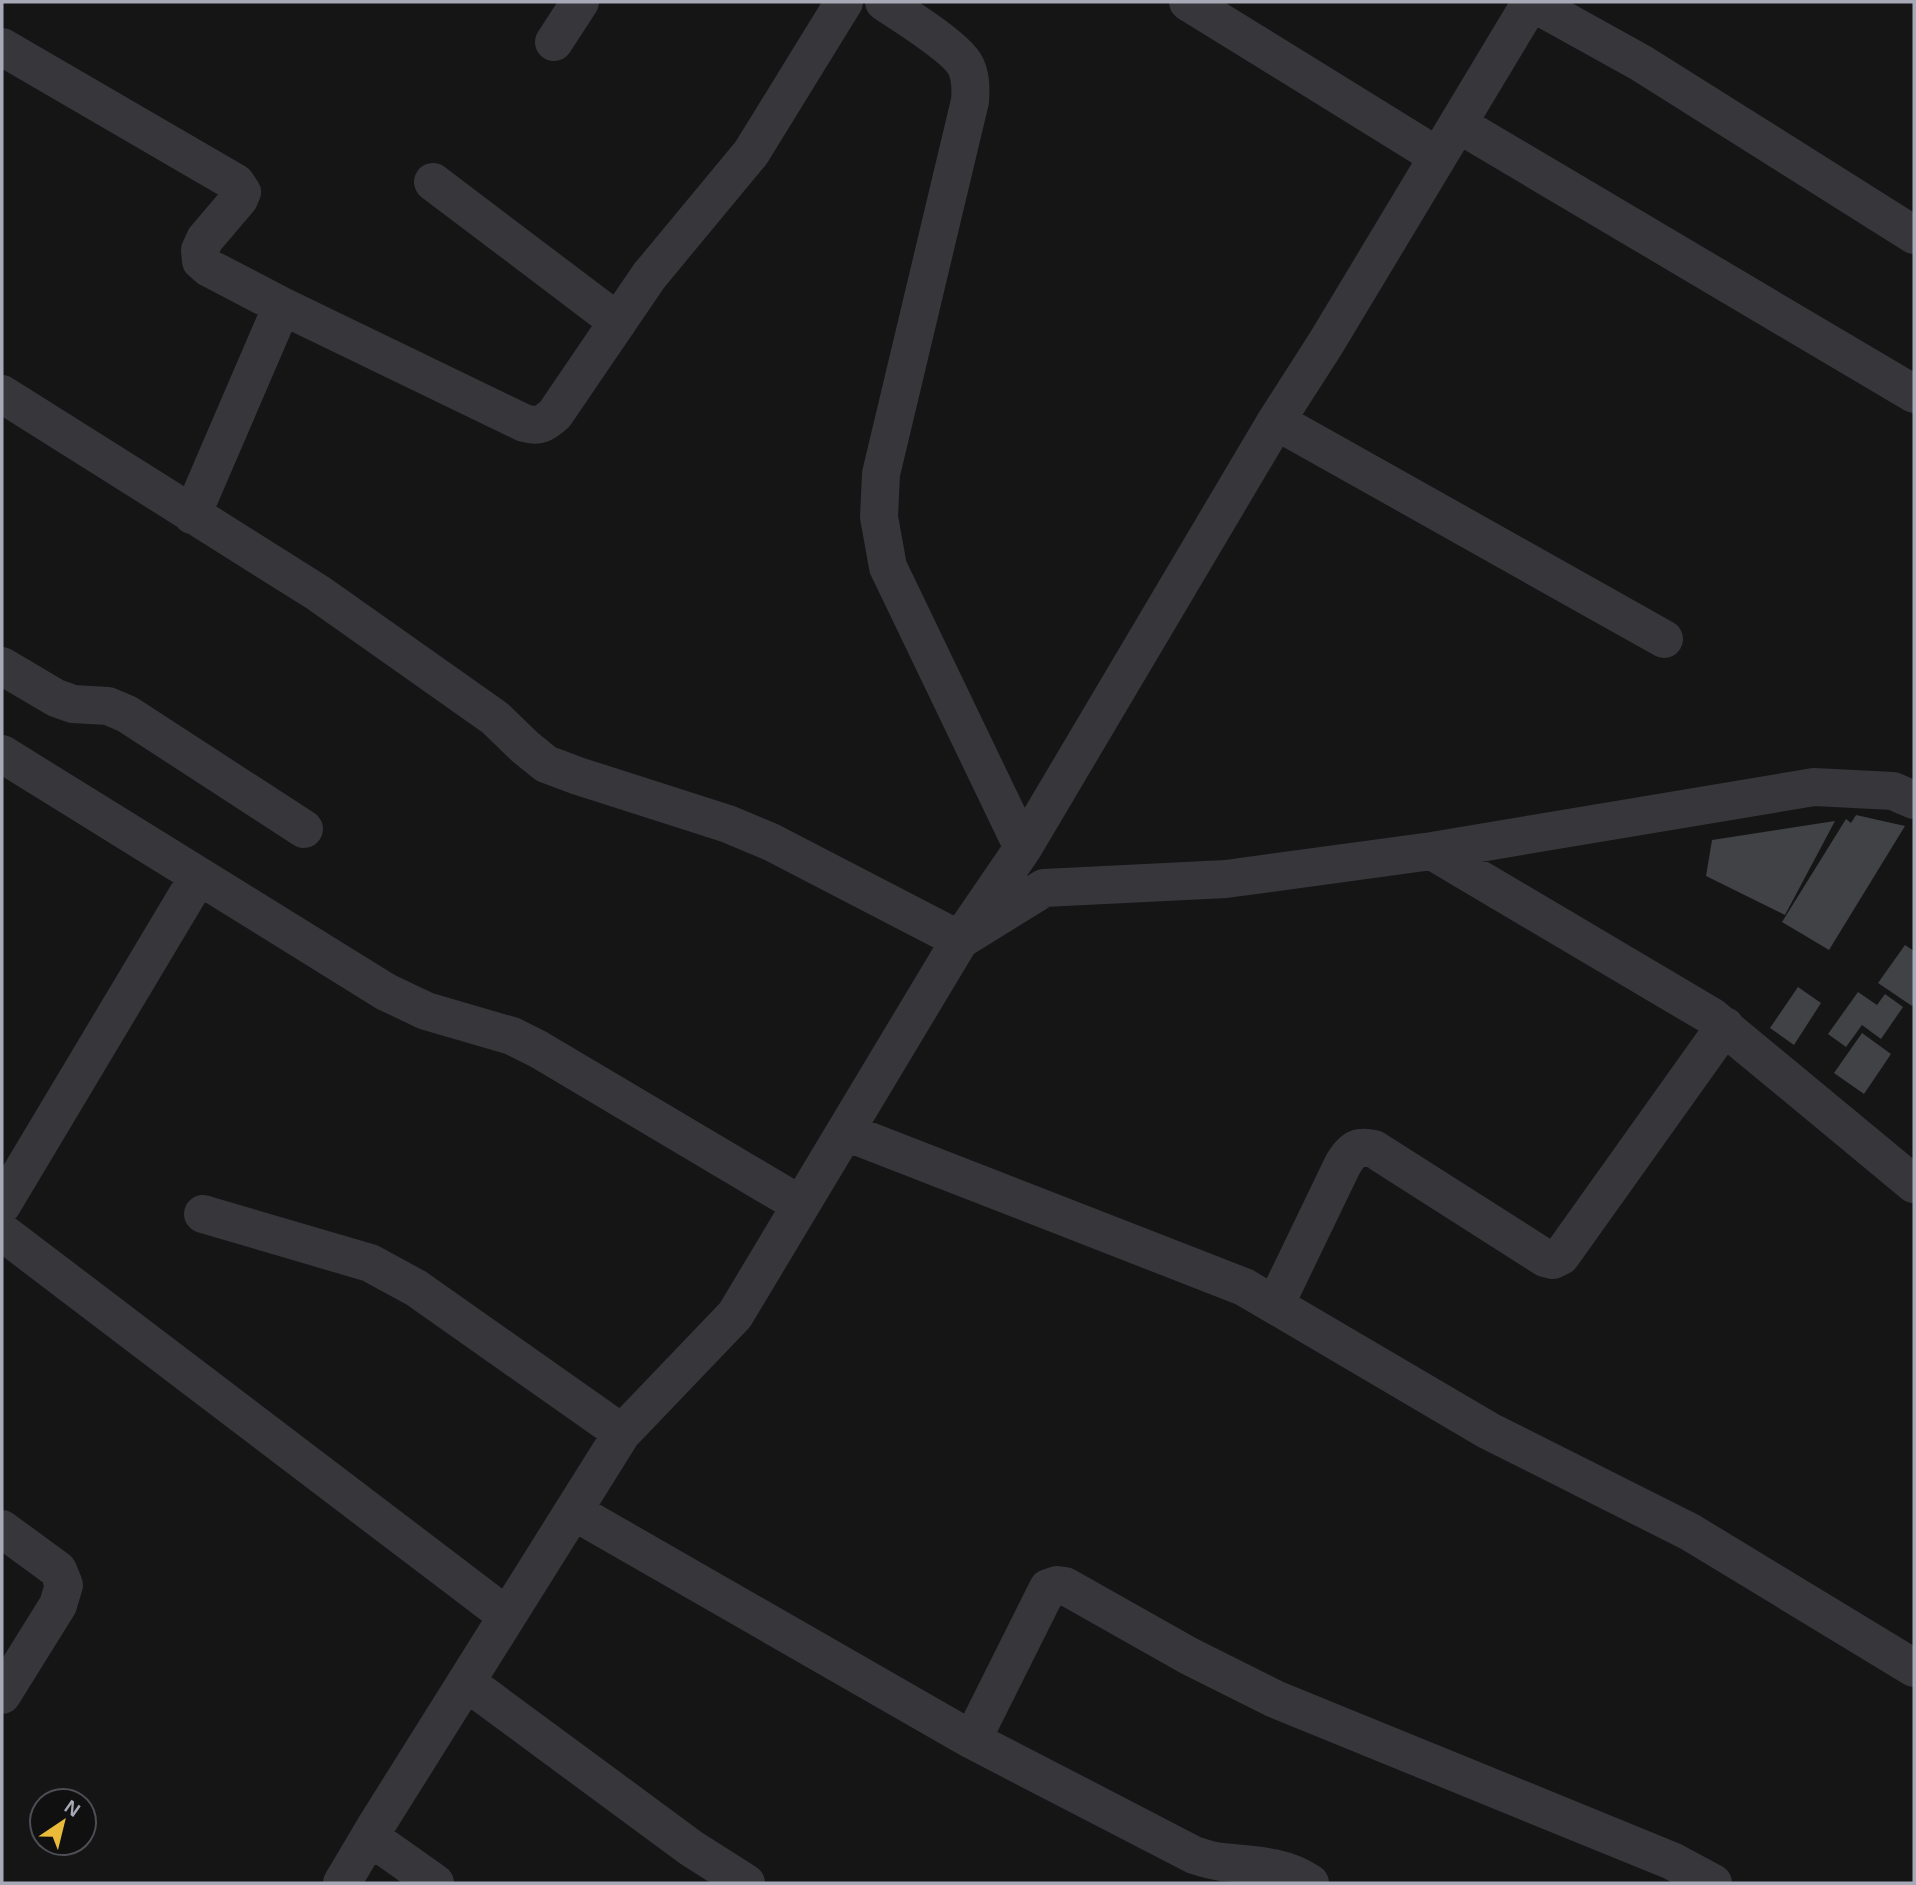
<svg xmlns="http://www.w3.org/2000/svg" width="1916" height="1885" viewBox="0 0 1916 1885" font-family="Helvetica,sans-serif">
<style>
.building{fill:#414246}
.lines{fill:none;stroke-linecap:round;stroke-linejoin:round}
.minor{stroke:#36363b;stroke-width:38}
</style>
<rect width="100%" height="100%" fill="#151516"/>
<path class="building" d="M1856,815L1905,826L1829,950L1782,922L1846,819L1851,823Z
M1835,821L1785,915L1706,876L1712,840Z
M1905,945L1914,951V1002L1912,1006L1878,983Z
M1798,987L1821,1003L1794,1045L1770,1028Z
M1858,992L1877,1005L1885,994L1903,1007L1881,1039L1862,1025L1846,1047L1828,1034Z
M1862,1033L1891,1054L1864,1094L1834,1073Z"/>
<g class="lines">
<path class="minor" d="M884,2C905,16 951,44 964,63C971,74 971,88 970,101L881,474L879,517L888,567L1023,848
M1188,2L1437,156
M1531,2L1641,63L1914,235
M554,42L580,2
M2,47L236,183L242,192L239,199L205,239L200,250L201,261L209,268L282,306L192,515
M1458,124L1914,394
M433,182L618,322
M282,306L524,423C539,427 544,424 555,414L649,276L751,153L844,2
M2,394L318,593L495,718L525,747L546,764L578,776L728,824L771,842L960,940L1044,888L1226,879L1432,851L1814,787L1893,791L1914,800
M1276,421L1664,639
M2,666L56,698L73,704L108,706L127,714L304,829
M2,754L386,992L426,1011L512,1036L538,1049L801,1205
M1432,851L1711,1016L1914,1184
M846,1132L1244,1287L1489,1431L1690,1532L1914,1668
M2,1205L198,877
M203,1214L370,1263L416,1288L622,1433
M2,1232L507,1616
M1275,1305L1343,1164C1352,1150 1356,1145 1374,1149L1545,1258L1553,1260L1561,1256L1725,1026
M573,1511L972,1740L1048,1588L1057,1585L1065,1586L1189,1656L1275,1699L1672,1861L1713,1883
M2,1529L58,1570L64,1585L58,1605L2,1695
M466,1682L691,1848L746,1883
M972,1740L1194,1855C1203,1858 1213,1861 1222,1862C1252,1865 1283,1865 1310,1883
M370,1837L435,1883
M342,1883L377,1824L622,1433L735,1315L960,940L1023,848L1276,421L1326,343L1531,2"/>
</g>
<rect width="1916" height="1885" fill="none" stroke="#a7aab6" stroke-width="7"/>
<g transform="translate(63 1822) rotate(35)"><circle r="33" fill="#101011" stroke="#4c4e53" stroke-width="2"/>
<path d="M0-5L12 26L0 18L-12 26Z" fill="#eaba39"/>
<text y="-10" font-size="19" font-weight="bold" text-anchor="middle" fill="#a7aab6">N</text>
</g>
</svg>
